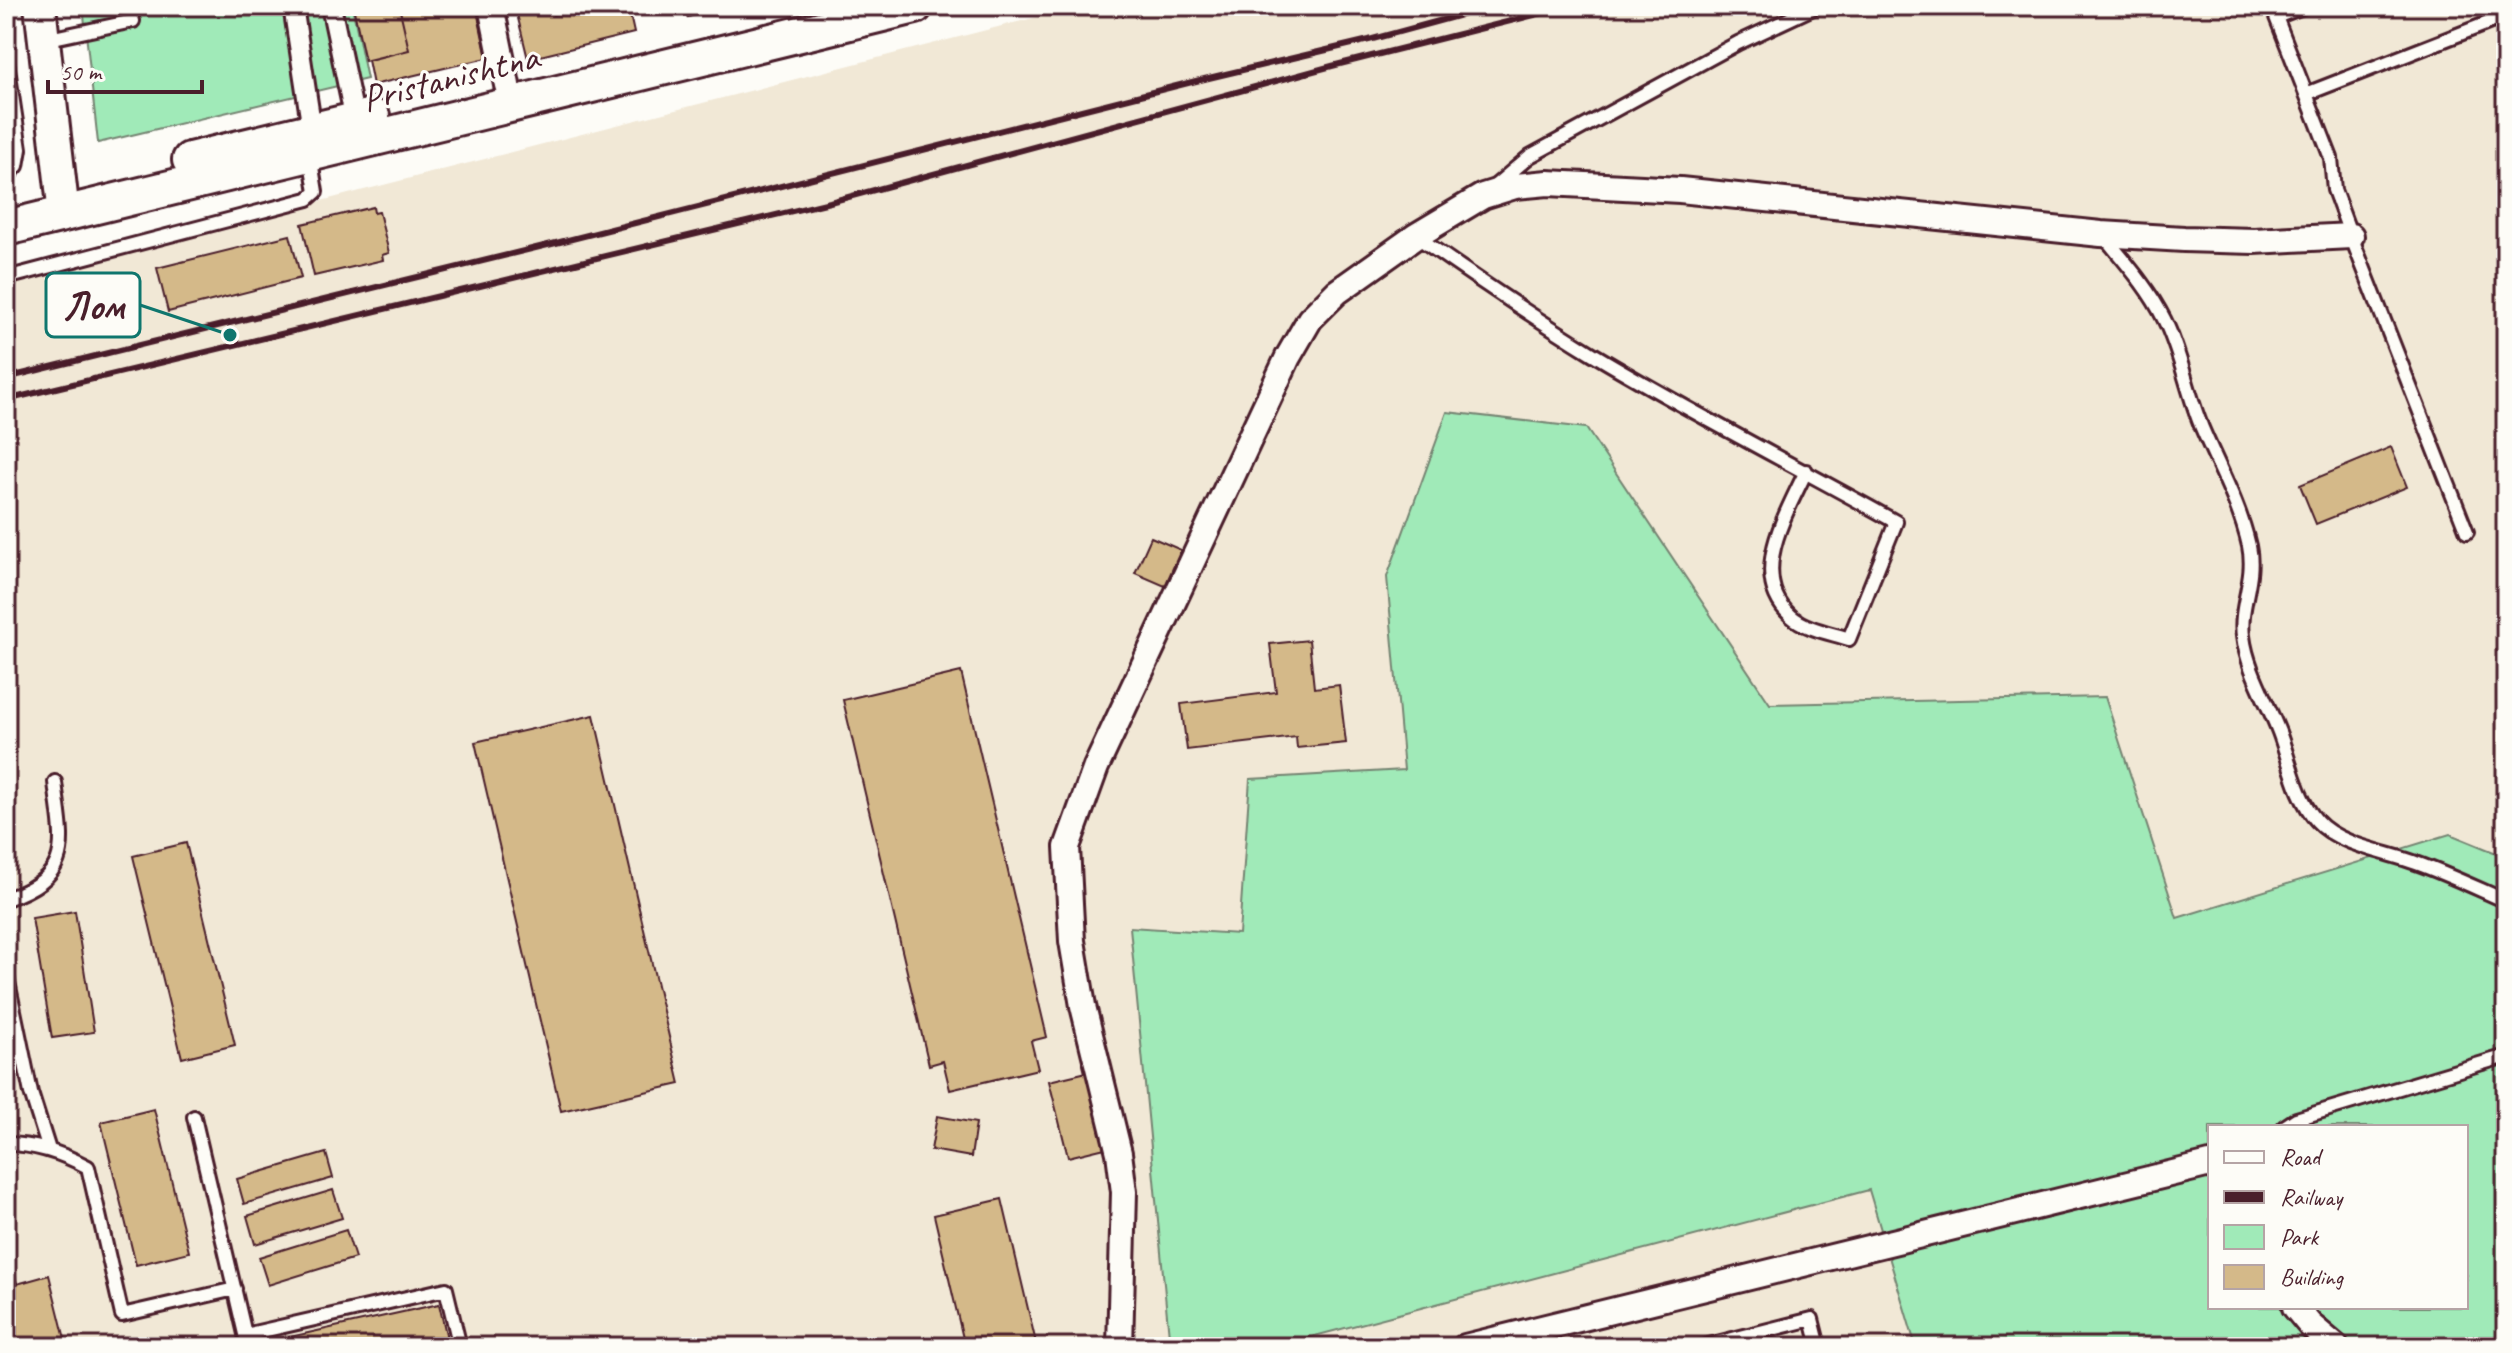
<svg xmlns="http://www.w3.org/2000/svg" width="2512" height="1353" viewBox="0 0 2512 1353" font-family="Caveat,sans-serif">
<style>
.built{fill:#f1e8d6}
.green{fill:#a0eab8;stroke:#758472;stroke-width:2;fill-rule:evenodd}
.building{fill:#d4b989;stroke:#4a1f2b;stroke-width:2}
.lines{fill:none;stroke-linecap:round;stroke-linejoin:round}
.service-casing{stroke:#4a1f2b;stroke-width:18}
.pedestrian-casing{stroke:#4a1f2b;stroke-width:24}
.minor-casing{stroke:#4a1f2b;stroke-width:30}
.tertiary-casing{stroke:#4a1f2b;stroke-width:36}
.secondary-casing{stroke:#4a1f2b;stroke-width:40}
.service{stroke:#fdfcf7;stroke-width:12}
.pedestrian{stroke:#fdfcf7;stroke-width:18}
.minor{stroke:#fdfcf7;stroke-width:24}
.tertiary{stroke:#fdfcf7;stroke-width:30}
.secondary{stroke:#fdfcf7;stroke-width:34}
.rail{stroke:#4a1f2b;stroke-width:6}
.labels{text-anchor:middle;stroke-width:6;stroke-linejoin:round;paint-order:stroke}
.street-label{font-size:38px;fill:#4a1f2b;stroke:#fdfcf7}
.leader{fill:none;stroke:#0f766e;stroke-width:3}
.callout-dot{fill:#0f766e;stroke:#fdfcf7;stroke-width:3}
.callout{fill:#fdfcf7;stroke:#0f766e;stroke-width:3}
.callout-label{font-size:40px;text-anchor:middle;font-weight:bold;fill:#4a1f2b}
</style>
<rect width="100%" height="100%" fill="#fdfcf7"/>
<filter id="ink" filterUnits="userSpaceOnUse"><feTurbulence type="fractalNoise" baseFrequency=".0125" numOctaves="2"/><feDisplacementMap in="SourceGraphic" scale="16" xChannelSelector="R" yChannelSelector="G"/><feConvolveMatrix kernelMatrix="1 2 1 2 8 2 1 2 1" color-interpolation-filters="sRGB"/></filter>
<g filter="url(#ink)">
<path class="built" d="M1080,6H2506V857L2450,834L2176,918L2105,697L1770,704L1586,428L1387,577L1404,770L1250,779L1239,934L1130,927L1170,1347H6V282Z
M1869,1190L1916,1347H1273Z"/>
<path class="green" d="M83,6H352L367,79L98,143Z
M1447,412L1586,428L1770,704L2105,697L2177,918L2450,834L2506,857V1347H1916L1869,1190L1273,1347H1170L1130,927L1239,934L1250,779L1404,770L1387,577ZM2210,1127H2466V1307H2210Z"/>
<path class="building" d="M353,6H399L409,50L365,61Z
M399,6H476L487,58L373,85L368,60L409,50Z
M515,6H551L553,15L592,6H628L634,33L528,59Z
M685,6H729L688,17Z
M373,207L374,213L379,212L389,253L382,255L383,260L314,276L302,224Z
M290,235L301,278L168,312L157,268Z
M2391,447L2407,487L2316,524L2300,485Z
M1151,537L1181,550L1165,586L1135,573Z
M1309,640L1314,688L1339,685L1346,743L1297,748L1296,737L1187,750L1181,704L1276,692L1270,644Z
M961,672L1047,1037L1031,1041L1038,1069L950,1090L943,1061L929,1065L843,700Z
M594,715L680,1084L561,1111L475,742Z
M186,843L235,1045L182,1058L133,856Z
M75,911L94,1032L52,1038L32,918Z
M1087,1072L1105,1148L1068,1157L1049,1081Z
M154,1109L189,1252L136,1265L101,1122Z
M937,1116L976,1123L971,1157L931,1150Z
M326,1153L333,1178L244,1204L237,1179Z
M333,1190L342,1218L255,1244L247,1216Z
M1002,1199L1037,1347H965L934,1215Z
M346,1230L355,1258L268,1285L259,1257Z
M6,1240L17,1284L49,1275L67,1347H6Z
M439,1304L449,1347H283L281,1339Z"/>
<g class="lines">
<g class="service-casing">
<path id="service" d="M2305,6L2276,17L2331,158L2334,190L2351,236L2467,532
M44,40L133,21
M6,55L20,149L17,166L6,178
M2306,94L2506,16
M1496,185L1530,156L1738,43L1817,6
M2103,235C2125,262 2148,287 2164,319C2181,352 2187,393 2202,428C2218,466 2240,505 2249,546C2256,579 2239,605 2243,636C2247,669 2267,701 2279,732C2290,761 2296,798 2317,821C2338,845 2387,852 2416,863C2447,874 2476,888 2506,901
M1416,236C1474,277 1533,317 1593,354C1691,413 1796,466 1896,522L1849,639C1831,633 1805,629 1791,616C1747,576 1787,513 1806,471
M6,278L308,199L316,192L310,155
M6,899C76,875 62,842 55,782
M6,972L31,1093L49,1150
M194,1117L248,1347
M2284,1127L2296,1119L2506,1056
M6,1144C36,1144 62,1153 88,1167L122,1315L235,1289
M245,1335L446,1289L460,1347
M1701,1347L1812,1319L1819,1347"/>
</g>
<g class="pedestrian-casing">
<path id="pedestrian" d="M293,6L312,130
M331,6L355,120"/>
</g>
<g class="minor-casing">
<path id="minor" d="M491,6L507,85
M2295,1307L2310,1325L2336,1347
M1120,1347L1124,1192L1119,1153L1083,1006L1072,941L1067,847L1096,767L1288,357L1310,319L1337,292L1416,236L1483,196L1515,186L1548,183L1680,190L2101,234L2184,239L2254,241L2351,236
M1465,1347L2210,1164"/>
</g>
<g class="tertiary-casing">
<path id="tertiary" d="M40,6L64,214"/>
</g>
<g class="secondary-casing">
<path id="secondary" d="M190,160L372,116
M6,228L915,6"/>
</g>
<use href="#service" class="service"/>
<use href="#pedestrian" class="pedestrian"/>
<use href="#minor" class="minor"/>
<use href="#tertiary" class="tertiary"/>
<use href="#secondary" class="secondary"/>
<path class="rail" d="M6,378L556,243L1196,81L1369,40L1494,6
M6,400L830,202L1332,66L1570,6"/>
</g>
</g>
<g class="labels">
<g class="street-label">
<text transform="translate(450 77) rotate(-14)" y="13">Pristanishtna</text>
</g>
</g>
<path class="leader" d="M230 335L140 305"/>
<circle class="callout-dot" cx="230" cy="335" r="8"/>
<rect class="callout" x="46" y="273" width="94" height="64" rx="8"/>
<g class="callout-label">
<text x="93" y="319">Лом</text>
</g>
<rect width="2512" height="1353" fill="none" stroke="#fdfcf7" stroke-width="32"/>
<rect x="16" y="16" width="2480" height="1321" fill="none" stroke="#4a1f2b" stroke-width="3" filter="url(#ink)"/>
<rect x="2208" y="1125" width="260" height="184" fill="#fdfcf7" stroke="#b5a4a5" stroke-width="2"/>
<rect x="2224" y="1151" width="40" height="12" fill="#fdfcf7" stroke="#b5a4a5" stroke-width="2"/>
<text x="2280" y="1165" font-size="24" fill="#4a1f2b">Road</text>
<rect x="2224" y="1191" width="40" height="12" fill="#4a1f2b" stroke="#b5a4a5" stroke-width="2"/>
<text x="2280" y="1205" font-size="24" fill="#4a1f2b">Railway</text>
<rect x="2224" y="1225" width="40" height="24" fill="#a0eab8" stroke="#b5a4a5" stroke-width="2"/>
<text x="2280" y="1245" font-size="24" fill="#4a1f2b">Park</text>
<rect x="2224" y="1265" width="40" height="24" fill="#d4b989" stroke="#b5a4a5" stroke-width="2"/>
<text x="2280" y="1285" font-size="24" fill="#4a1f2b">Building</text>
<path d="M48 80v12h154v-12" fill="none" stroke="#4a1f2b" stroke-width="4"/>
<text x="60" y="80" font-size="24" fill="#4a1f2b" stroke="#fdfcf7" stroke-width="6" paint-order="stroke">50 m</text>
</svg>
